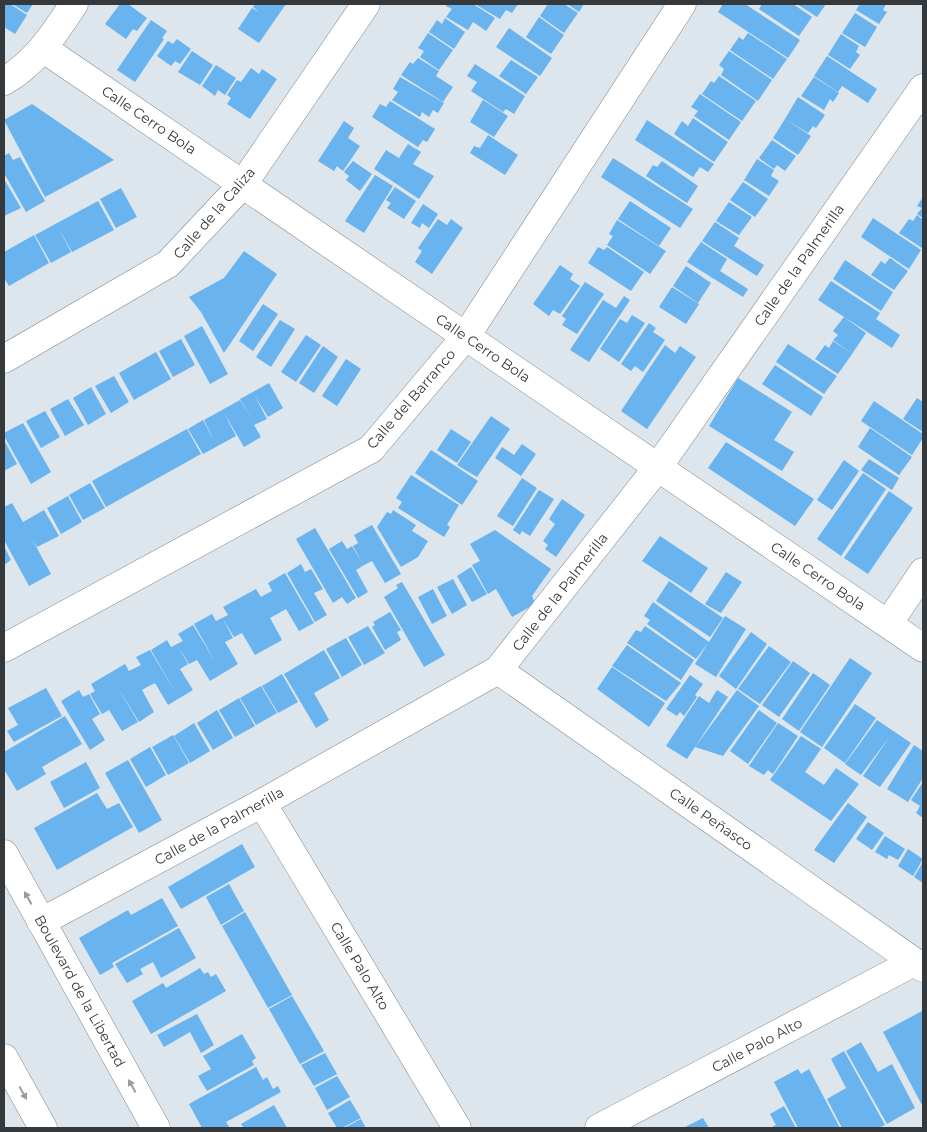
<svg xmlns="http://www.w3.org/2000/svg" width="927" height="1132" viewBox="0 0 927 1132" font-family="Montserrat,sans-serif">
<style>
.building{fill:#69b3ee}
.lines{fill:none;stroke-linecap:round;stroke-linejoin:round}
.street-casing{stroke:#80878e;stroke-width:29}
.secondary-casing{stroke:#80878e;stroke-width:29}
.street{stroke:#fff;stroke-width:28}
.secondary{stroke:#fff;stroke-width:28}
.oneway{fill:#9a9c9e}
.labels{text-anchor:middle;stroke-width:5;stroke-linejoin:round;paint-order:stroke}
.street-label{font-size:14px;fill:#36393c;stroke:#fff}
</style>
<rect width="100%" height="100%" fill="#dde5ed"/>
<path class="building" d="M4,4H10L27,15L15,34L4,27Z
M12,4H33L27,13Z
M120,4H128L147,18L137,31L133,29L126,39L105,24Z
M255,4H286L259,43L238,29L252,8L259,12L253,7Z
M447,4H473L495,18L486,31L473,22L468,30L446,17L452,9L446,6Z
M475,4H518L512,13L506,10L500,19Z
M548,4H564L578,13L564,33L540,16Z
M567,4H584L579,12Z
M723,4H745L800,40L788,58L718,12Z
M762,4H793L812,17L799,36L759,9Z
M797,4H826L817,17Z
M860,4H886L883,10L887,12L879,24L856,10Z
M855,13L877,27L865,47L842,33Z
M539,17L564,35L551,54L526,37Z
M445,18L465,32L454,49L429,32L437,20L442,24Z
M151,20L167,31L162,38L164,39L135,82L117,70Z
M509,28L552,58L540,76L496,47Z
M428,33L453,50L439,70L420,57L424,51L418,48Z
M748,33L787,59L773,79L730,50L739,37L743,40Z
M841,34L859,46L856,52L860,55L850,69L828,55Z
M177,39L191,49L180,64L175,61L171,66L157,56L168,41L173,44Z
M192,51L213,65L200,85L178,72Z
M729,51L772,80L758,101L721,75L724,69L719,65Z
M827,56L877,89L868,103L842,86L838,92L814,76Z
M418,58L439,71L436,76L453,87L443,102L401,75L410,62L413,64Z
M511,60L538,77L526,94L499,76Z
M475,64L525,96L514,114L506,109L503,112L471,91L477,82L467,76Z
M216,65L236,78L225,95L218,90L215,96L202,86Z
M251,68L259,74L262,69L277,79L250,119L227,104L231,98L227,95L237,80L241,82Z
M719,76L756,101L742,121L702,94L711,81L714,83Z
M400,77L444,103L438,113L433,110L429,117L422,112L420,117L392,100L398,92L393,89Z
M814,77L839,93L833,102L830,99L824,110L801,96Z
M700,94L741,122L729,140L694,116L698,111L691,107Z
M798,97L825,115L816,128L813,126L808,133L785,119Z
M483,100L508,116L494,137L470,122Z
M390,101L435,129L427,142L423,140L418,147L372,117L380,104L386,107Z
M32,104L114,160L45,197L4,120Z
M693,118L728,142L714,162L674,134L682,121L688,126Z
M785,119L811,136L798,155L773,138Z
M647,120L714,164L708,172L700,167L693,177L635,140Z
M344,121L354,128L348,138L360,146L343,171L337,166L334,171L318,161Z
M488,135L518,155L505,175L470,153L474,146L480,148Z
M772,140L796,156L785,171L777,165L774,169L759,158Z
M408,144L421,152L413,164L434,176L419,199L374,169L386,150L399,158Z
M9,153L13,160L20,157L45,201L26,212L4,173V156Z
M613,158L693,209L680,228L601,177Z
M757,159L774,170L771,176L779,181L769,196L744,180Z
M353,161L372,174L360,191L346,180L349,176L344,172Z
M662,161L698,186L687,203L646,176L653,165L657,167Z
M375,175L393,186L364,233L345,221Z
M4,179L21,208L4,216Z
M743,182L768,199L755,217L730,200Z
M395,187L416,201L404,219L387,208L391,203L386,200Z
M121,188L137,217L116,228L100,199Z
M923,197V218L917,214L922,208L917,206Z
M98,201L114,230L72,252L58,227L71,252L51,263L35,235Z
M630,201L671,228L659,246L618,219Z
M729,202L752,217L739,235L716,221Z
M423,204L438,214L429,228L422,223L420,228L411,223Z
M917,215L923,220V246L922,248L899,233L909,219L913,221Z
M873,218L921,250L909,269L861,237Z
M438,219L447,225L451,219L463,228L432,274L415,262L422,251L418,248Z
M617,220L666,251L650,274L607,245L613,236L609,234Z
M715,222L739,238L734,246L764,265L757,276L702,241Z
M34,235L49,263L9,286L4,278V252Z
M701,242L727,259L720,271L748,289L743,297L687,262Z
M598,247L604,250L607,247L644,272L631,291L588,263Z
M244,251L277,274L224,353L201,312L189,297L224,278Z
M890,258L908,271L894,290L871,275L881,261L885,264Z
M845,260L893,292L881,311L833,279Z
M560,265L573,274L570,279L580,286L560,314L553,310L549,316L533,304Z
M686,266L711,283L698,303L673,286Z
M831,281L880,313L876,319L900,335L892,348L818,300Z
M585,282L604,294L577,334L562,325L566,319L562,316Z
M672,287L699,304L686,324L659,307Z
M624,296L630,300L589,362L570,350L603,300L616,308Z
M263,304L278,314L253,351L239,341Z
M632,315L645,323L619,362L600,349L620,319L627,323Z
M844,317L866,333L852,354L833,340L838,335L833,331Z
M280,320L295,329L271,367L256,357Z
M649,323L656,328L653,332L665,340L643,372L635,366L631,371L621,364Z
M202,326L228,374L210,384L184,336Z
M306,335L321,345L296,382L281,372Z
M181,339L195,365L173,377L159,351Z
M833,341L852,354L838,374L815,359L825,345L829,348Z
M788,344L837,376L824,394L776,362Z
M665,345L675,353L680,346L696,357L647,429L621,411Z
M323,346L338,357L314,393L299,383Z
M156,352L171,379L134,400L119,373Z
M346,359L361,369L337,406L322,396Z
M775,365L823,397L811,416L762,384Z
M114,376L129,402L111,413L95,386Z
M738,378L792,412L774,440L794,452L782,471L709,426Z
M269,383L283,408L268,417L255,396L267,419L254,425L261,437L244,447L224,413L236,436L203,454L188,429L203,420L215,442L204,420L240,400L253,421L240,399Z
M91,387L106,414L88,425L73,398Z
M917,398L923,402V432L903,419Z
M68,399L84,425L65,436L50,409Z
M874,401L923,434V438L912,455L861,421Z
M45,411L60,437L41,448L26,421Z
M491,416L510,429L477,477L457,465Z
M23,423L51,472L31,484L4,436V433Z
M870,428L912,457L899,475L858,447Z
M187,429L201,454L106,507L92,481Z
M451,429L471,442L457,463L437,450Z
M4,440L17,464L4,471Z
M726,442L814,499L795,526L708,468Z
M522,444L536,454L521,476L495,458L502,447L514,455Z
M431,450L478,481L462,505L415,473Z
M869,459L899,478L892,490L861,470Z
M844,460L859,471L832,510L817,500Z
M863,473L886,489L841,556L817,539Z
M411,475L459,505L447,525L450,527L444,537L398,508L402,502L396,498Z
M522,478L537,488L513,526L497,516Z
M90,483L105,508L83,520L69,495Z
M539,490L554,499L530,536L522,531L520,535L513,530Z
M889,491L913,508L868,574L844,558Z
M68,496L82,522L61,534L47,508Z
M562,499L585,515L556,557L545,549L548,545L543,541L555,524L549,519Z
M12,503L23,522L44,510L59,536L37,547L32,539L51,574L29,586L4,540V507Z
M393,510L416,525L412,531L428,541L418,557L401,567L377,527L387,512L391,514Z
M372,525L401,574L385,583L372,561L364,565L356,570L368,592L358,598L329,549L342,541L347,549L352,546L363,564L353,546L358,543L354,535Z
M315,528L356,598L347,604L342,597L333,603L296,539Z
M495,530L551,569L532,596L535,604L512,617L496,589L488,594L472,565L480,561L470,544Z
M660,536L708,568L691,593L642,561Z
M4,546L11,560L4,565Z
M301,564L305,572L311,569L323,589L314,593L327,615L315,622L287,573Z
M471,567L487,594L472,602L457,576Z
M726,572L742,582L721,613L705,604Z
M285,573L314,623L299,631L286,609L270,618L282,640L255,655L242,633L234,637L223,619L233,638L225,642L238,664L210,681L197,660L189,664L178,646L188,664L180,669L193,690L168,705L155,683L147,687L142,690L154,712L139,722L116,684L138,722L122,731L109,710L102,714L90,694L95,691L91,684L125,664L129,671L141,665L136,657L150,650L177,695L151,650L167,640L171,647L183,641L178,634L193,625L216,663L194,624L212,614L216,621L228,615L223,607L256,589L261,597L266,594L272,591L268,583Z
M453,579L467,605L452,614L437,587Z
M669,581L723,618L710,637L656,601Z
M402,582L445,655L424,667L384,597L398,588L396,585Z
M433,589L447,616L432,624L418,597Z
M653,602L709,642L725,616L746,629L716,677L695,664L708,643L696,659L647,624L650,620L644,616Z
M390,612L401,630L397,632L401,640L385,650L372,627L375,625L373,622Z
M368,626L385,653L364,665L348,637Z
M645,626L694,660L681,680L627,643L636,630L641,632Z
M751,632L767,644L736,689L719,676Z
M346,638L362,665L342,677L326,649Z
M627,645L681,683L666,701L612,666Z
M769,646L791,662L760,704L738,689Z
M324,650L340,678L314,693L329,720L316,728L284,674Z
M850,658L872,673L822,747L800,732Z
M793,661L810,673L779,717L762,705Z
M612,667L665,703L649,727L597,689Z
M813,673L830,685L799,731L782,719Z
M282,674L298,702L278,713L262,686Z
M690,675L703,684L695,695L697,697L684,716L680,712L677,716L666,709Z
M261,686L277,713L256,725L240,698Z
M46,688L62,716L14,742L7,731L18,725L8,708Z
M79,690L83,697L89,694L100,714L92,719L105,740L90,750L61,701Z
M717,690L728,697L687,759L666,746L699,696L709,703Z
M737,690L759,706L723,756L695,747Z
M239,698L255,726L235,737L219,710Z
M855,704L876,718L845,763L824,748Z
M217,710L233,738L213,750L197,723Z
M759,710L777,723L748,764L730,751Z
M65,716L82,744L42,767L46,774L17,791L5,771L4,772V752Z
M877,720L911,743L880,787L863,776L890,736L861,775L845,764Z
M194,723L210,751L190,763L174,736Z
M778,723L798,736L773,774L768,770L764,775L749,766Z
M173,735L189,763L168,775L152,747Z
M801,736L821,749L805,772L824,785L836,768L859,784L831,821L770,780Z
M914,745L923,751V778L908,802L887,789Z
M150,747L166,775L146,787L130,759Z
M128,760L162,820L139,833L105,773Z
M86,762L100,788L64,808L50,782Z
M923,782V818L916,813L920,806L911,800Z
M97,793L107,809L119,803L133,827L57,870L34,828Z
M848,803L867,817L834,863L814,850Z
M868,822L884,833L872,850L856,839Z
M885,836L905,849L898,860L889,855L887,859L875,852Z
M242,844L255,867L181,909L168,887Z
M908,849L923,859L913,876L898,866Z
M923,862V883L914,877Z
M229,884L244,911L221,925L206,897Z
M162,898L178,926L112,963L114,967L100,975L79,938L128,910L131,915Z
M245,912L292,995L268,1008L222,926Z
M179,928L196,958L161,978L153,962L140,969L143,974L127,983L115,964Z
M200,968L204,974L208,972L211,977L216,974L226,991L151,1034L132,1001L163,983L166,988Z
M292,996L324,1051L300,1064L269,1009Z
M922,1011L923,1012V1107L883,1032Z
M197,1014L214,1045L201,1053L190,1032L164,1047L157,1035Z
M242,1034L256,1058L252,1061L254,1065L207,1091L198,1076L211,1069L203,1056Z
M861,1042L878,1072L892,1064L915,1108L887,1124L846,1051Z
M844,1051L885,1125L878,1128H842L827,1099L846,1088L831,1059Z
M325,1053L337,1074L314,1086L301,1065Z
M256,1067L263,1080L267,1077L273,1089L278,1086L281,1092L226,1122L230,1128H202L189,1104Z
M798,1069L801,1074L809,1069L840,1128H798L774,1082Z
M337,1076L350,1097L327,1110L315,1088Z
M350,1100L361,1118L342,1128H337L328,1113Z
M274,1105L287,1128H244L241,1124Z
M784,1106L796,1128H770L776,1125L770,1114Z
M703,1118L709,1128H683Z
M361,1119L366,1128H344Z"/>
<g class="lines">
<g class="street-casing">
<path id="street" d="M44,49L923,648
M4,81C36,63 54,34 74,4
M4,359L168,264L243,184L366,4
M888,624L923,572
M4,648L371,449L466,336L682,4
M498,670L923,968
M262,803L457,1128
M41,922L262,803L498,670L658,467L923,88
M599,1128L914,962"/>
</g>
<g class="secondary-casing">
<path id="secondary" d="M4,854L156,1128
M4,1058L43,1128"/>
</g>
<use href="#street" class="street"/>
<use href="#secondary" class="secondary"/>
</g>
<defs><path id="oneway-solid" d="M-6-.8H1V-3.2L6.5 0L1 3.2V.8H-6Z" transform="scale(1.25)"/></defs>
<g class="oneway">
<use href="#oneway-solid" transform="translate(28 898) rotate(-119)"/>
<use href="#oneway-solid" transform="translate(132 1086) rotate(-119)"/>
<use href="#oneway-solid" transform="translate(23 1093) rotate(61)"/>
</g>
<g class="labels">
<g class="street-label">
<text transform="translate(149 120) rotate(34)" y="5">Calle Cerro Bola</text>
<text transform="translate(214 213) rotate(-49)" y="5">Calle de la Caliza</text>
<text transform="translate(799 265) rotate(-55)" y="5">Calle de la Palmerilla</text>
<text transform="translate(483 348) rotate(34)" y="5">Calle Cerro Bola</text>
<text transform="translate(411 399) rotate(-49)" y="5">Calle del Barranco</text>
<text transform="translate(818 576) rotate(34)" y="5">Calle Cerro Bola</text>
<text transform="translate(560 592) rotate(-52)" y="5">Calle de la Palmerilla</text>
<text transform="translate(711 819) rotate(35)" y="5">Calle Peñasco</text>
<text transform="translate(219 826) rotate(-29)" y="5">Calle de la Palmerilla</text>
<text transform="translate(360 966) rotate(59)" y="5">Calle Palo Alto</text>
<text transform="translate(80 991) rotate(61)" y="5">Boulevard de la Libertad</text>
<text transform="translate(757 1045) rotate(-28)" y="5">Calle Palo Alto</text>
</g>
</g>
<rect width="927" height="1132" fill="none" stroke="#36393c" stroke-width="10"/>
</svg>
